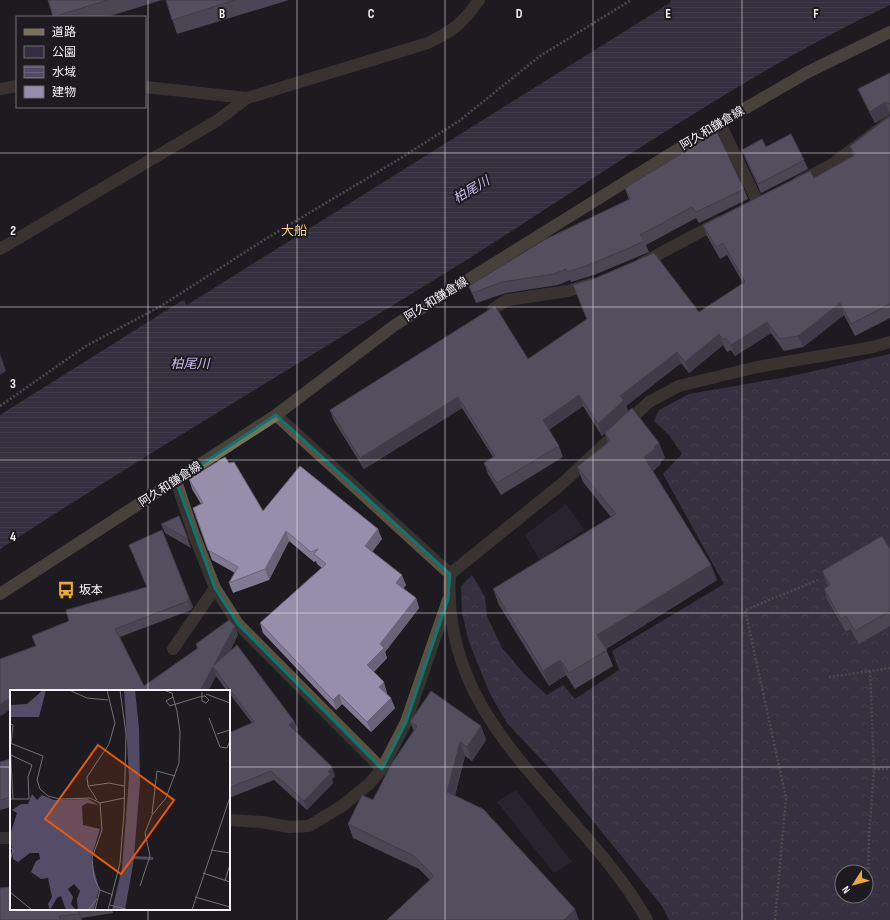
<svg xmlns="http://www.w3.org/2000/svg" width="890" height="920" viewBox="0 0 890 920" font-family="'Sofia Sans Condensed','Noto Sans JP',sans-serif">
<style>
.green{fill:#332f3e}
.forest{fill:url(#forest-crowns);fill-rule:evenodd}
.water{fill:url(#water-rules)}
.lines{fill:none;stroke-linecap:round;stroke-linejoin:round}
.path{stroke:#848387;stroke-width:2.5;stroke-dasharray:2 2;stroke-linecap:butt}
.service{stroke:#595146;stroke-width:12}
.minor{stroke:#595146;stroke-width:12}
.secondary{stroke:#7b6f5e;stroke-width:12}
.wall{fill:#817a93}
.shaded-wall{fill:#696378}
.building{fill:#968eab;stroke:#696378}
.marked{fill:none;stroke:#0f766e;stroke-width:3;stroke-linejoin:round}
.grid{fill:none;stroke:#f4f3f7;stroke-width:1;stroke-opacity:0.55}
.labels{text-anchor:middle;stroke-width:4;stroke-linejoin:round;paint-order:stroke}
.street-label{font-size:12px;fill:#f4f3f7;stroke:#1d1b20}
.poi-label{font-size:12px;fill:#f4f3f7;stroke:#1d1b20;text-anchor:start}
.water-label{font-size:13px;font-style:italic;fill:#cbbcf1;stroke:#1d1b20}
.neighbourhood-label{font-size:13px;fill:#fbcf8a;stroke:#1d1b20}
.inset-road{fill:none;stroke:#737176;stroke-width:1}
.view{fill:#e8590c;fill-opacity:0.15;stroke:#e8590c;stroke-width:2}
.inset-edge{fill:none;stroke:#f4f3f7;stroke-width:2}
.grid-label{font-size:13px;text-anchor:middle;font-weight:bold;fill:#f4f3f7;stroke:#1d1b20;stroke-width:4;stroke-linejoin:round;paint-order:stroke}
</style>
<defs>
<pattern id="forest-crowns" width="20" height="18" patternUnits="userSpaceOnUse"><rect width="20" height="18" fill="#554d68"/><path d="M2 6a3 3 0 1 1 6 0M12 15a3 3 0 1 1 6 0" fill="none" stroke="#6e677e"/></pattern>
<pattern id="water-rules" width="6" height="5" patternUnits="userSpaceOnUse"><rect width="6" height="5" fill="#514a64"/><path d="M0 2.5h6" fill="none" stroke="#6b657b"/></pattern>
</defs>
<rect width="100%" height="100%" fill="#1d1b20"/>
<path class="green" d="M566,504L584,529L540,561L525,535Z
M516,790L572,862L554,873L497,802Z"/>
<path class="forest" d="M890,354V920H669L662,906L554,773L507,723L490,694L469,642L462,613L461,586L472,575L485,597L487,616L502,648L526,676L547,695L563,685L575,699L619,670L612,651L724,584L663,474L682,454L669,435L654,421L659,410L689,394L787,377ZM842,872H866V896H842Z"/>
<path class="water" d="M671,0H890V5C741,75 607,171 468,259C312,356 154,449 0,549V415L183,300L187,305L670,3Z"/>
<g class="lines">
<path class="path" d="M0,406L86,346L161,306L264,240L401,158L459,121L540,56L631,0
M829,677L890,668
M874,769H890
M868,889L869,835L874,769L870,671
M775,920L786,798L745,610L818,580"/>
<path class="service" d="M720,123L758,203
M798,182L831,165L890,121
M642,263L719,222
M493,309L507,300L568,291L590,284
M173,649L215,588"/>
<path class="minor" d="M145,87L247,98L428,43C454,30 462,24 479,0
M0,89L17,86
M0,249L218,120L247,98
M276,415L450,574
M176,481L194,535L215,588L238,624L382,769
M229,820L262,822L289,827L309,826L342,806L369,784L382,769L406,722L448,600
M0,838H11
M647,920C580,801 440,728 450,574L564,482L649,402L679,386L757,367L873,347L890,342"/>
<path class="secondary" d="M0,594L276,415L395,325L720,123L808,72L890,32"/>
</g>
<path class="wall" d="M48,0H162L107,17H54Z
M166,0H289L177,34Z
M890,73V114L875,123L863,100L858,89Z
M890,116V318L855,336L844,315L803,347L784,351L771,333L735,356L731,350L727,352L723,345L689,373L681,363L626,406L628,411L659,443L665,458L660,462L661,464L653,471L717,580L606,649L613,666L575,689L566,675L549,686L499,605L493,589L611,517L583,482L577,467L608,442L605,433L602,436L583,406L549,430L559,446L563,457L501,495L488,474L484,463L493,457L462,408L364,469L334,421L330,410L528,359L587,320L573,285L699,312L743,283L727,255L720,259L707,236L703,225L814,178L853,156L850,146Z
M766,147L804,160L808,169L761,193L745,158L742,150Z
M625,188L744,189L748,199L699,223L696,218L646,245L649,252L594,275L571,282L570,280L558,285L506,293L476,303L469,286L629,200Z
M189,479L263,511L382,539L372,552L406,585L403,588L416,598L419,608L385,652L387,658L374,672L387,693L386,694L395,708L371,732L342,704L336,710L263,633L260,623L322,568L317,564L316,561L314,562L289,541L269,580L233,593L229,583L235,573L212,560L193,508L201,504L192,489Z
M179,516L191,548L165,533L161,524Z
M162,530L193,607L191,610L120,637L144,686L197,649L196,644L238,635L230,651L294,721L298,730L295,732L335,776L332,779L333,783L307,810L274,780L229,798V733L252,723L229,693V691H227L216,676L208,691H11L1,716L0,714V659L36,646L69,621L147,587L129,545Z
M890,549V626L859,644L850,629L846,632L828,601L824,589L828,586L822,571Z
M410,722L481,726L486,740L472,761L465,756L455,796L575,909L430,880L419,869L353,838L348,824L373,800L414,731Z
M11,759V807L0,810V762Z
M11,909H112L113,913L81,918L82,920H0Z"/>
<path class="shaded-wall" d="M885,102L890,114L875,123L870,112Z
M840,303L844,315L803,347L798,336Z
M767,322L771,333L735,356L731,345Z
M719,334L723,345L689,373L685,362Z
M677,352L681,363L626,406L628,411L602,436L598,424L620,396Z
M0,354L6,371L0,375Z
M579,395L583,406L547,431L543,420Z
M458,397L462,408L364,469L360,458Z
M659,443L665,458L660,462L661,464L650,473L644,457L654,447Z
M378,529L382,539L368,556L365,546Z
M286,531L289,541L269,580L265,569Z
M711,565L717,580L603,650L597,635Z
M402,575L406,585L400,593L396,583Z
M189,598L193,607L191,610L188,601Z
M416,598L419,608L385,652L387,658L370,675L367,665L380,644Z
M235,626L238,635L218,673L214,665Z
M560,660L566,675L549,686L543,671Z
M213,667L216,676L208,691H201V689Z
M384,682L387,693L383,697L379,687Z
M339,694L342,704L336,710L333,700Z
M391,698L395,708L371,732L367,722Z
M8,699L11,709L1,716L0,713V705Z
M294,721L298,730L292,734L289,725Z
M481,726L486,740L472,761L467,747Z
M460,742L465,756L452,806L447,792Z
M332,767L335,776L332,779L333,783L307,810L304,801Z
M78,909L81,918L82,920H81L79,914Z
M575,909L579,920H564Z"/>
<path class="building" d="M48,0H108L53,17Z
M166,0H235L172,20Z
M890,73V104L885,102L870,112L858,89Z
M890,116V304L851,324L840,303L798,336L780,339L767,322L731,345L726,338L723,340L719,334L685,362L677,352L620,396L624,400L598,424L579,395L543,420L559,446L497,483L484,463L495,456L458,397L360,458L330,410L495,306L528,359L587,319L573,285L596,278L654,253L699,312L745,282L723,243L716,247L703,225L810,171L814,178L855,155L850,146Z
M717,132L744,189L696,212L692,207L640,235L645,241L591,264L567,272L566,269L554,274L502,282L472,293L469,286L546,239L630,199L625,188Z
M791,134L804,160L758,184L742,150L762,139L766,147Z
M632,408L659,443L654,447L655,449L644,457L711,565L597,635L607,650L569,673L560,660L543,671L493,589L616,514L577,467L610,441L605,433Z
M225,457L229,463L234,462L263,511L300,466L378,529L365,546L402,575L396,583L416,598L380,644L384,648L367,665L384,682L379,687L391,698L367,722L339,694L333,700L260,623L326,564L314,554L318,549L311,552L286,531L265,569L229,583L238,567L208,550L193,508L203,503L189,479Z
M179,516L188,539L161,524Z
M162,530L189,598L188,601L115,629L144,686L198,648L196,644L229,620L235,626L214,665L237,645L294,721L289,725L332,767L328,772L330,774L304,801L271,771L229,788V733L254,722L213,667L201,689L203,691H11V707L8,699L0,705V659L36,646L32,636L69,621L66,610L147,587L129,545Z
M882,536L890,549V611L855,631L846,616L841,619L824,589L830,585L822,571Z
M431,691L481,726L467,747L460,742L447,792L483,809L575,909L564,920H387L434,876L414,856L348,824L362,795L373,800L392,763L417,726L410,722Z
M11,759V797L0,800V762Z
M11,887V909H78L79,914L59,916L60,920H0V888Z"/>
<path d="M0 0H890V920H0ZM276,415L450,574L448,599L406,722L382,769L238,624L215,588L176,481Z" fill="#1d1b20" fill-opacity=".55" fill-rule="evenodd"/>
<path class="marked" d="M276,415L450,574L448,599L406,722L382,769L238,624L215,588L176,481Z"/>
<path class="grid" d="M148,0V691M297,0V920M445,0V920M593,0V920M742,0V920M0,153H890M0,307H890M0,460H890M0,613H890M0,767H11M229,767H890M148,909V920"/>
<defs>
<g id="bus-bare" transform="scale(1.38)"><path d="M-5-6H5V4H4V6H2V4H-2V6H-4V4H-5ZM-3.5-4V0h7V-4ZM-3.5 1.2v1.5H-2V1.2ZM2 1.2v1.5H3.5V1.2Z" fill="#eaaa38" stroke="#1d1b20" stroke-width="2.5" paint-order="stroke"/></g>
</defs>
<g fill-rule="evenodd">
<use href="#bus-bare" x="66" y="590"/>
</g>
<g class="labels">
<g class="street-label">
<text transform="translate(712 128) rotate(-31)" y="4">阿久和鎌倉線</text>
<text transform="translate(436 299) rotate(-32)" y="4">阿久和鎌倉線</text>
<text transform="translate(170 484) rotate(-33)" y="4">阿久和鎌倉線</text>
</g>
<g class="poi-label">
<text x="79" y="594">坂本</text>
</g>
<g class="water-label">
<text transform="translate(471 189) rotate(-31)" y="5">柏尾川</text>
<text x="190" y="368">柏尾川</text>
</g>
<g class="neighbourhood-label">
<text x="294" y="235">大船</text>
</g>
</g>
<g transform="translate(10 690)">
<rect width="220" height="220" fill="#1d1b20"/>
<path d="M33,0H36L29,27H0V15L17,14ZM22,104L27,110L32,105L44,110L78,109L89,115L77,113L72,116L73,135L90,139L81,168L89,199L84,220H68L67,209L70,201L64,194L58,199L63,207L61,214L66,220H56L51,206L47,208L40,220L38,214L42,207L38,188L31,189L21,182L26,171L30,169L29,163H20L8,172L3,169L0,145L7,123L2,120L11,114H18Z" fill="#554d68"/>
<path d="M114,0H125L129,38L130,93L124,166L143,167V170L124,169L115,220H102L112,178L119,88Z" fill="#514a64"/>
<path class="inset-road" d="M59,0L77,8L98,10M153,0L162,3L163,7M196,4L220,13M199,28L210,57L217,58L220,51M0,34L3,35L1,54M207,44L220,40M0,53L33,66L27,90L30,99L38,106L50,109L80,108L90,113L114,108M0,53L3,109M78,96L99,93L114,96M0,109H19L18,87L22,75L1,65M87,110L78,96L77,87L99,54L105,33L97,0M90,113L92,140L82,168L84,188L90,200L103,205M142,124L147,81L165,86M0,157L3,160L0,171M201,160L220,163M193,183L220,192M215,191L220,174M130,196L140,166L135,143L142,125L156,108L169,73L170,42L167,21L163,7L156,11L160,16L162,15L166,14L189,7L194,6H195L199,10L196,13L192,11V2M0,202L22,220M185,207L220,217M100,215L119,220M78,220L87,209M85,220L90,200M98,220L110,173L114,123L116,44L110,0M182,220L220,107"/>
<path class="view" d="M88,55L164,110L111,184L35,129Z"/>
<rect width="220" height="220" class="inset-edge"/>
</g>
<g class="grid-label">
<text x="222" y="18">B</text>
<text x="371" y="18">C</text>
<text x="519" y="18">D</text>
<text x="668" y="18">E</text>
<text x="816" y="18">F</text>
<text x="13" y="235">2</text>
<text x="13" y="388">3</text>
<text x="13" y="541">4</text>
</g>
<rect x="16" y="16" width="130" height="92" fill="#1d1b20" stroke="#737176"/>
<rect x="24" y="29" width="20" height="6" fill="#7b6f5e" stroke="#737176"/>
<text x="52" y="36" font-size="12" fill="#f4f3f7">道路</text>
<rect x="24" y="46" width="20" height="12" fill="#332f3e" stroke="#737176"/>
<text x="52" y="56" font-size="12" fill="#f4f3f7">公園</text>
<rect x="24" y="66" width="20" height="12" fill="url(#water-rules)" stroke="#737176"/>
<text x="52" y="76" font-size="12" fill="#f4f3f7">水域</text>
<rect x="24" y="86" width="20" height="12" fill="#968eab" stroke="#737176"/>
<text x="52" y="96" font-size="12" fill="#f4f3f7">建物</text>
<g transform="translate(854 884) rotate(234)"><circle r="19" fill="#1d1b20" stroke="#737176"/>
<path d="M0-3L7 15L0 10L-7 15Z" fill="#eaaa38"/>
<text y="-6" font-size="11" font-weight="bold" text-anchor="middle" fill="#f4f3f7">N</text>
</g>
</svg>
